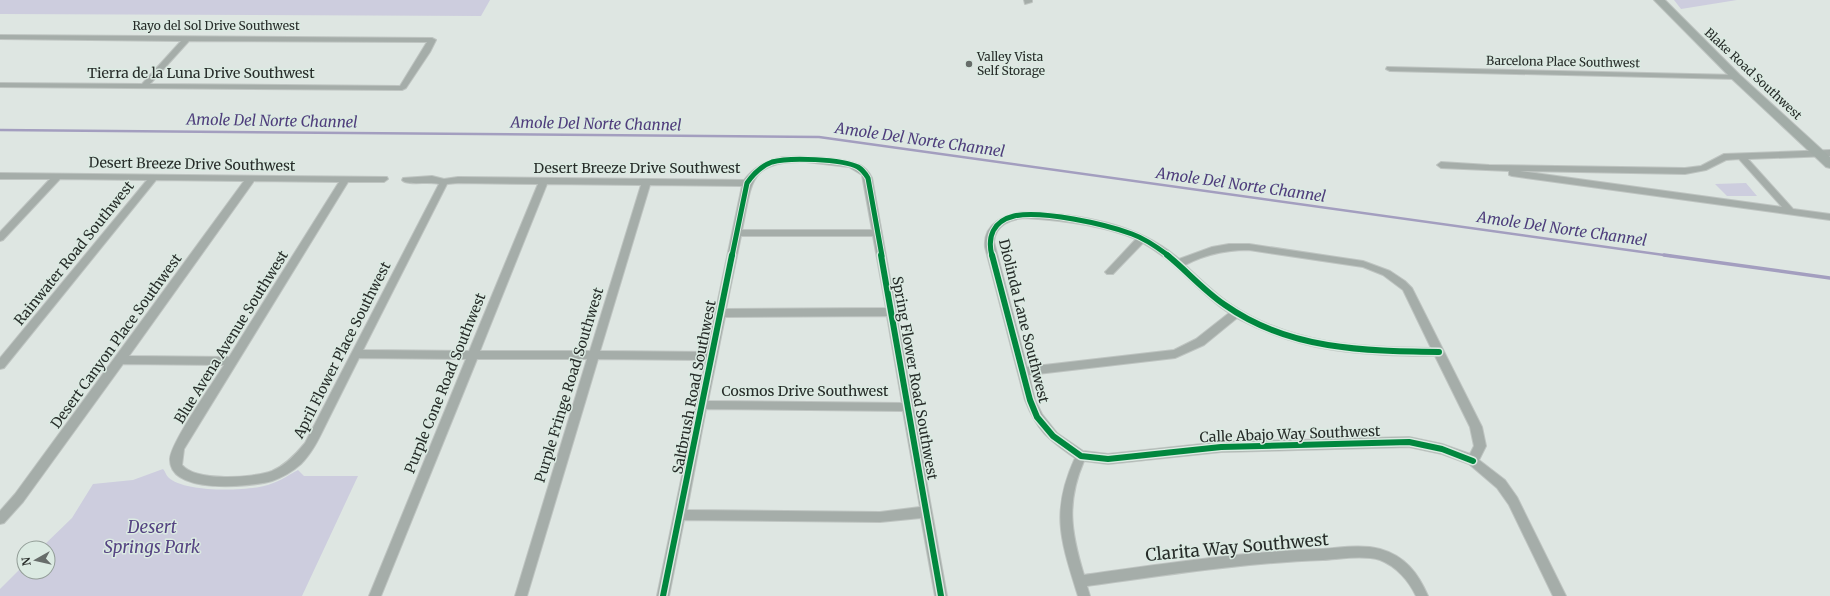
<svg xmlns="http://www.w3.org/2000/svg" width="1830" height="596" viewBox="0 0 1830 596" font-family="Merriweather,serif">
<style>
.green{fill:#cdcdde}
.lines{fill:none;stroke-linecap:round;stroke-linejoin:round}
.stream-far1{stroke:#a39ebf;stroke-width:2.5}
.stream{stroke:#a39ebf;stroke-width:3.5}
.street-casing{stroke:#bec4c1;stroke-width:2}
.secondary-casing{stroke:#bec4c1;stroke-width:2}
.street{fill:#a5ada9;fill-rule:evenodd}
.secondary{fill:#a2aca7;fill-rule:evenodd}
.cycleway-far1-casing{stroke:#dbeae2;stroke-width:7}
.cycleway-casing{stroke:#dbeae2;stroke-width:9}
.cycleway-far1{stroke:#00873e;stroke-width:5}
.cycleway{stroke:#00873e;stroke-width:6}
.poi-dot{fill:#676d6a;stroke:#dbeae2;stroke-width:1.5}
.labels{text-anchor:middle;stroke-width:3;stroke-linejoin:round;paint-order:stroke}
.far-street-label{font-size:12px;fill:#272c29;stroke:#dbeae2}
.far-poi-label{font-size:12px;fill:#272c29;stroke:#dbeae2;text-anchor:start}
.street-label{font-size:14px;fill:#272c29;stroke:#dbeae2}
.water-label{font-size:15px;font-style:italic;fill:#4f3d7c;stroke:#dbeae2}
.near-park-label{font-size:17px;font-style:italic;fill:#564483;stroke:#dbeae2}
.near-street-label{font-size:17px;fill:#272c29;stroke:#dbeae2}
</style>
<rect width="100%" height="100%" fill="#dee6e2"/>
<path class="green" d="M0,0H490L481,16L0,14Z
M1674,0H1737L1681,9Z
M1746,183L1757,196H1727L1715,184Z
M163,469C165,471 166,475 168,477C184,493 244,491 264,486C277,483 287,476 298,470L304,476H358L302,596H0V589L24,565V572H48V548H41L72,518L93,484L133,480Z"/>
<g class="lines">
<path class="stream-far1" d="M0,130L819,137L1671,256"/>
<path class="stream" d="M1664,255L1830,278"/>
<g class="street-casing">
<path id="street" d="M1024,0H1032V2L1025,4Z
M0,35L432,38L436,40L430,52L406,88L402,90L0,87V83L142,84L181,41L0,39ZM189,41L427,42L400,86L150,84Z
M1387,67L1736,75L1740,77L1736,79L1390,71L1386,69Z
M1830,150V156L1748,159L1793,209L1830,214V220L1512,176L1509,175V171L1441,168L1437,165L1441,162L1489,165L1685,168L1701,166L1724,154ZM1739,159L1782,207L1520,171L1685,174L1706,170L1726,160Z
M783,157C801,156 844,157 860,165C866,168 869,172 872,178L947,596H935L921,518L880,522L684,520L669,596H657L706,360L598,359L527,596H515L587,359H477L381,596H369L466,359L359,358C349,378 339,398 329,418C321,434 314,451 301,464C292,472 283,477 272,481C251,487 169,495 170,459C171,442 213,383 224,365L123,364L23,502L4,523L0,524V511L15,494L244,181L156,180L4,368L0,369V358L147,180L60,179L3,240L0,241V232L50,179H0V173L387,177L388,179L384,182H348L184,449L182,465C196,482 253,478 272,471C286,465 296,454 305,443L439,184C429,181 407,186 402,180L403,178L432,176L444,179L458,177L744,180C755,166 766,161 783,157ZM806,162L849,167L862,175L872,230H742C752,183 748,160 806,162ZM254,181L339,182L229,357L129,356ZM458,183L538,184L469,351L363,350L447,184ZM547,184L641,185L590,351H480ZM650,185L742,186L707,352L600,351ZM741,236H873L886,308L726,309ZM887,316L902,403L708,401L725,317ZM706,409L903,411L920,507L880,512L687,510Z
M1025,212C1079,214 1138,223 1179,259L1212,247L1229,244H1249L1363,261L1390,271L1405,281L1412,288L1482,427L1486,446L1479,460L1505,480L1517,497L1566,596H1553L1509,505L1497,488L1469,464L1442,454L1409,447L1221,452L1108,464L1084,461C1066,503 1071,532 1084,575C1162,564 1241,552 1320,549C1339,548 1361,544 1380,549C1405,556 1418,573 1428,596H1416C1409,581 1396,566 1380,560C1363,555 1341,559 1323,560C1244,563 1166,575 1087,586L1090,596H1078C1061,541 1050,513 1075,458C1048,439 1037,431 1025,400L985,247C983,223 1005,214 1025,212ZM1025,218C1062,220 1101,225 1136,239L1107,270L1105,272L1107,274H1113L1143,243C1176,261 1198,293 1229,313L1196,339L1174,350L1027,367L994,242C995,225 1011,219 1025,218ZM1249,250L1363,267L1383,275L1403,290L1431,348C1359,347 1291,345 1229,303C1213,292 1199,278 1185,265C1206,254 1226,250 1249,250ZM1237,318C1305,354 1361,355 1435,356L1470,427L1474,446L1470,454L1442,444L1409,437L1221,442L1108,454L1083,451L1057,433L1042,414L1035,400L1029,375L1175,358L1204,345Z"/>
</g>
<g class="secondary-casing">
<path id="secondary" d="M1654,0H1665L1740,75L1830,157V168L1826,167L1732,79Z"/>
</g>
<use href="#street" class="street"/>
<use href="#secondary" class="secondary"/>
<g class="cycleway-far1-casing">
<path id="cycleway-far1" d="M732,256L747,183C754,173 761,166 772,162C789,157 842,159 858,167C863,170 865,173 868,178L882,256
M992,256C987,237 993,221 1014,216C1042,210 1105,224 1132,234C1146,239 1157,247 1169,256"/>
</g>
<g class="cycleway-casing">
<path id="cycleway" d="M881,255L941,596
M992,255L1030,400L1037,417L1053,436L1081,456L1108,459L1221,447L1409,442L1442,449L1473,461
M1167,255C1187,271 1204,291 1225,305C1289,350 1364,351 1439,352
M663,596L732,255"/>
</g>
<use href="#cycleway-far1" class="cycleway-far1"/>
<use href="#cycleway" class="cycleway"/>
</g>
<circle class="poi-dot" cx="969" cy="64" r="4"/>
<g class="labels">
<g class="far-street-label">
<text x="216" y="30">Rayo del Sol Drive Southwest</text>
<text transform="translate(1563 62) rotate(1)" y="4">Barcelona Place Southwest</text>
<text transform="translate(1753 74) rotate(43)" y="4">Blake Road Southwest</text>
</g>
<g class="far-poi-label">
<text x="977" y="61">Valley Vista<tspan x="977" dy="14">Self Storage</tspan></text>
</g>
<g class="street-label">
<text x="201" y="78">Tierra de la Luna Drive Southwest</text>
<text transform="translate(192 164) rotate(1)" y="5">Desert Breeze Drive Southwest</text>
<text x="637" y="173">Desert Breeze Drive Southwest</text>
<text transform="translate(74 253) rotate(-51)" y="5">Rainwater Road Southwest</text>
<text transform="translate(1024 321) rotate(76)" y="5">Diolinda Lane Southwest</text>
<text transform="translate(231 337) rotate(-58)" y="5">Blue Avena Avenue Southwest</text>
<text transform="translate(116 341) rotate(-54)" y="5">Desert Canyon Place Southwest</text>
<text transform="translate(342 350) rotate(-63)" y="5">April Flower Place Southwest</text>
<text transform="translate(915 378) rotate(80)" y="5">Spring Flower Road Southwest</text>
<text transform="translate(445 383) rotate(-68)" y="5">Purple Cone Road Southwest</text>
<text transform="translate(569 385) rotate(-73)" y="5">Purple Fringe Road Southwest</text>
<text transform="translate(694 387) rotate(-79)" y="5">Saltbrush Road Southwest</text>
<text x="805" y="396">Cosmos Drive Southwest</text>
<text transform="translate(1290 434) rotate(-2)" y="5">Calle Abajo Way Southwest</text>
</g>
<g class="water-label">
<text transform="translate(272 121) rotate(1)" y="5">Amole Del Norte Channel</text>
<text transform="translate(596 124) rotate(1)" y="5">Amole Del Norte Channel</text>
<text transform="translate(920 140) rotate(8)" y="5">Amole Del Norte Channel</text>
<text transform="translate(1241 185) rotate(8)" y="5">Amole Del Norte Channel</text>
<text transform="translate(1562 229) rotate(8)" y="5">Amole Del Norte Channel</text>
</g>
<g class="near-park-label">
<text x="152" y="533">Desert<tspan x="152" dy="20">Springs Park</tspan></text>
</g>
<g class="near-street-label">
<text transform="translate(1237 547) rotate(-5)" y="6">Clarita Way Southwest</text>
</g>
</g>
<g transform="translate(36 560) rotate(262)"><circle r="19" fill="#dbeae2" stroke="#939e98"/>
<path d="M0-3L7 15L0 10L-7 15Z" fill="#676d6a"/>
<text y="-6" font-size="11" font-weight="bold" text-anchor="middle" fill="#272c29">N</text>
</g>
</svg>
